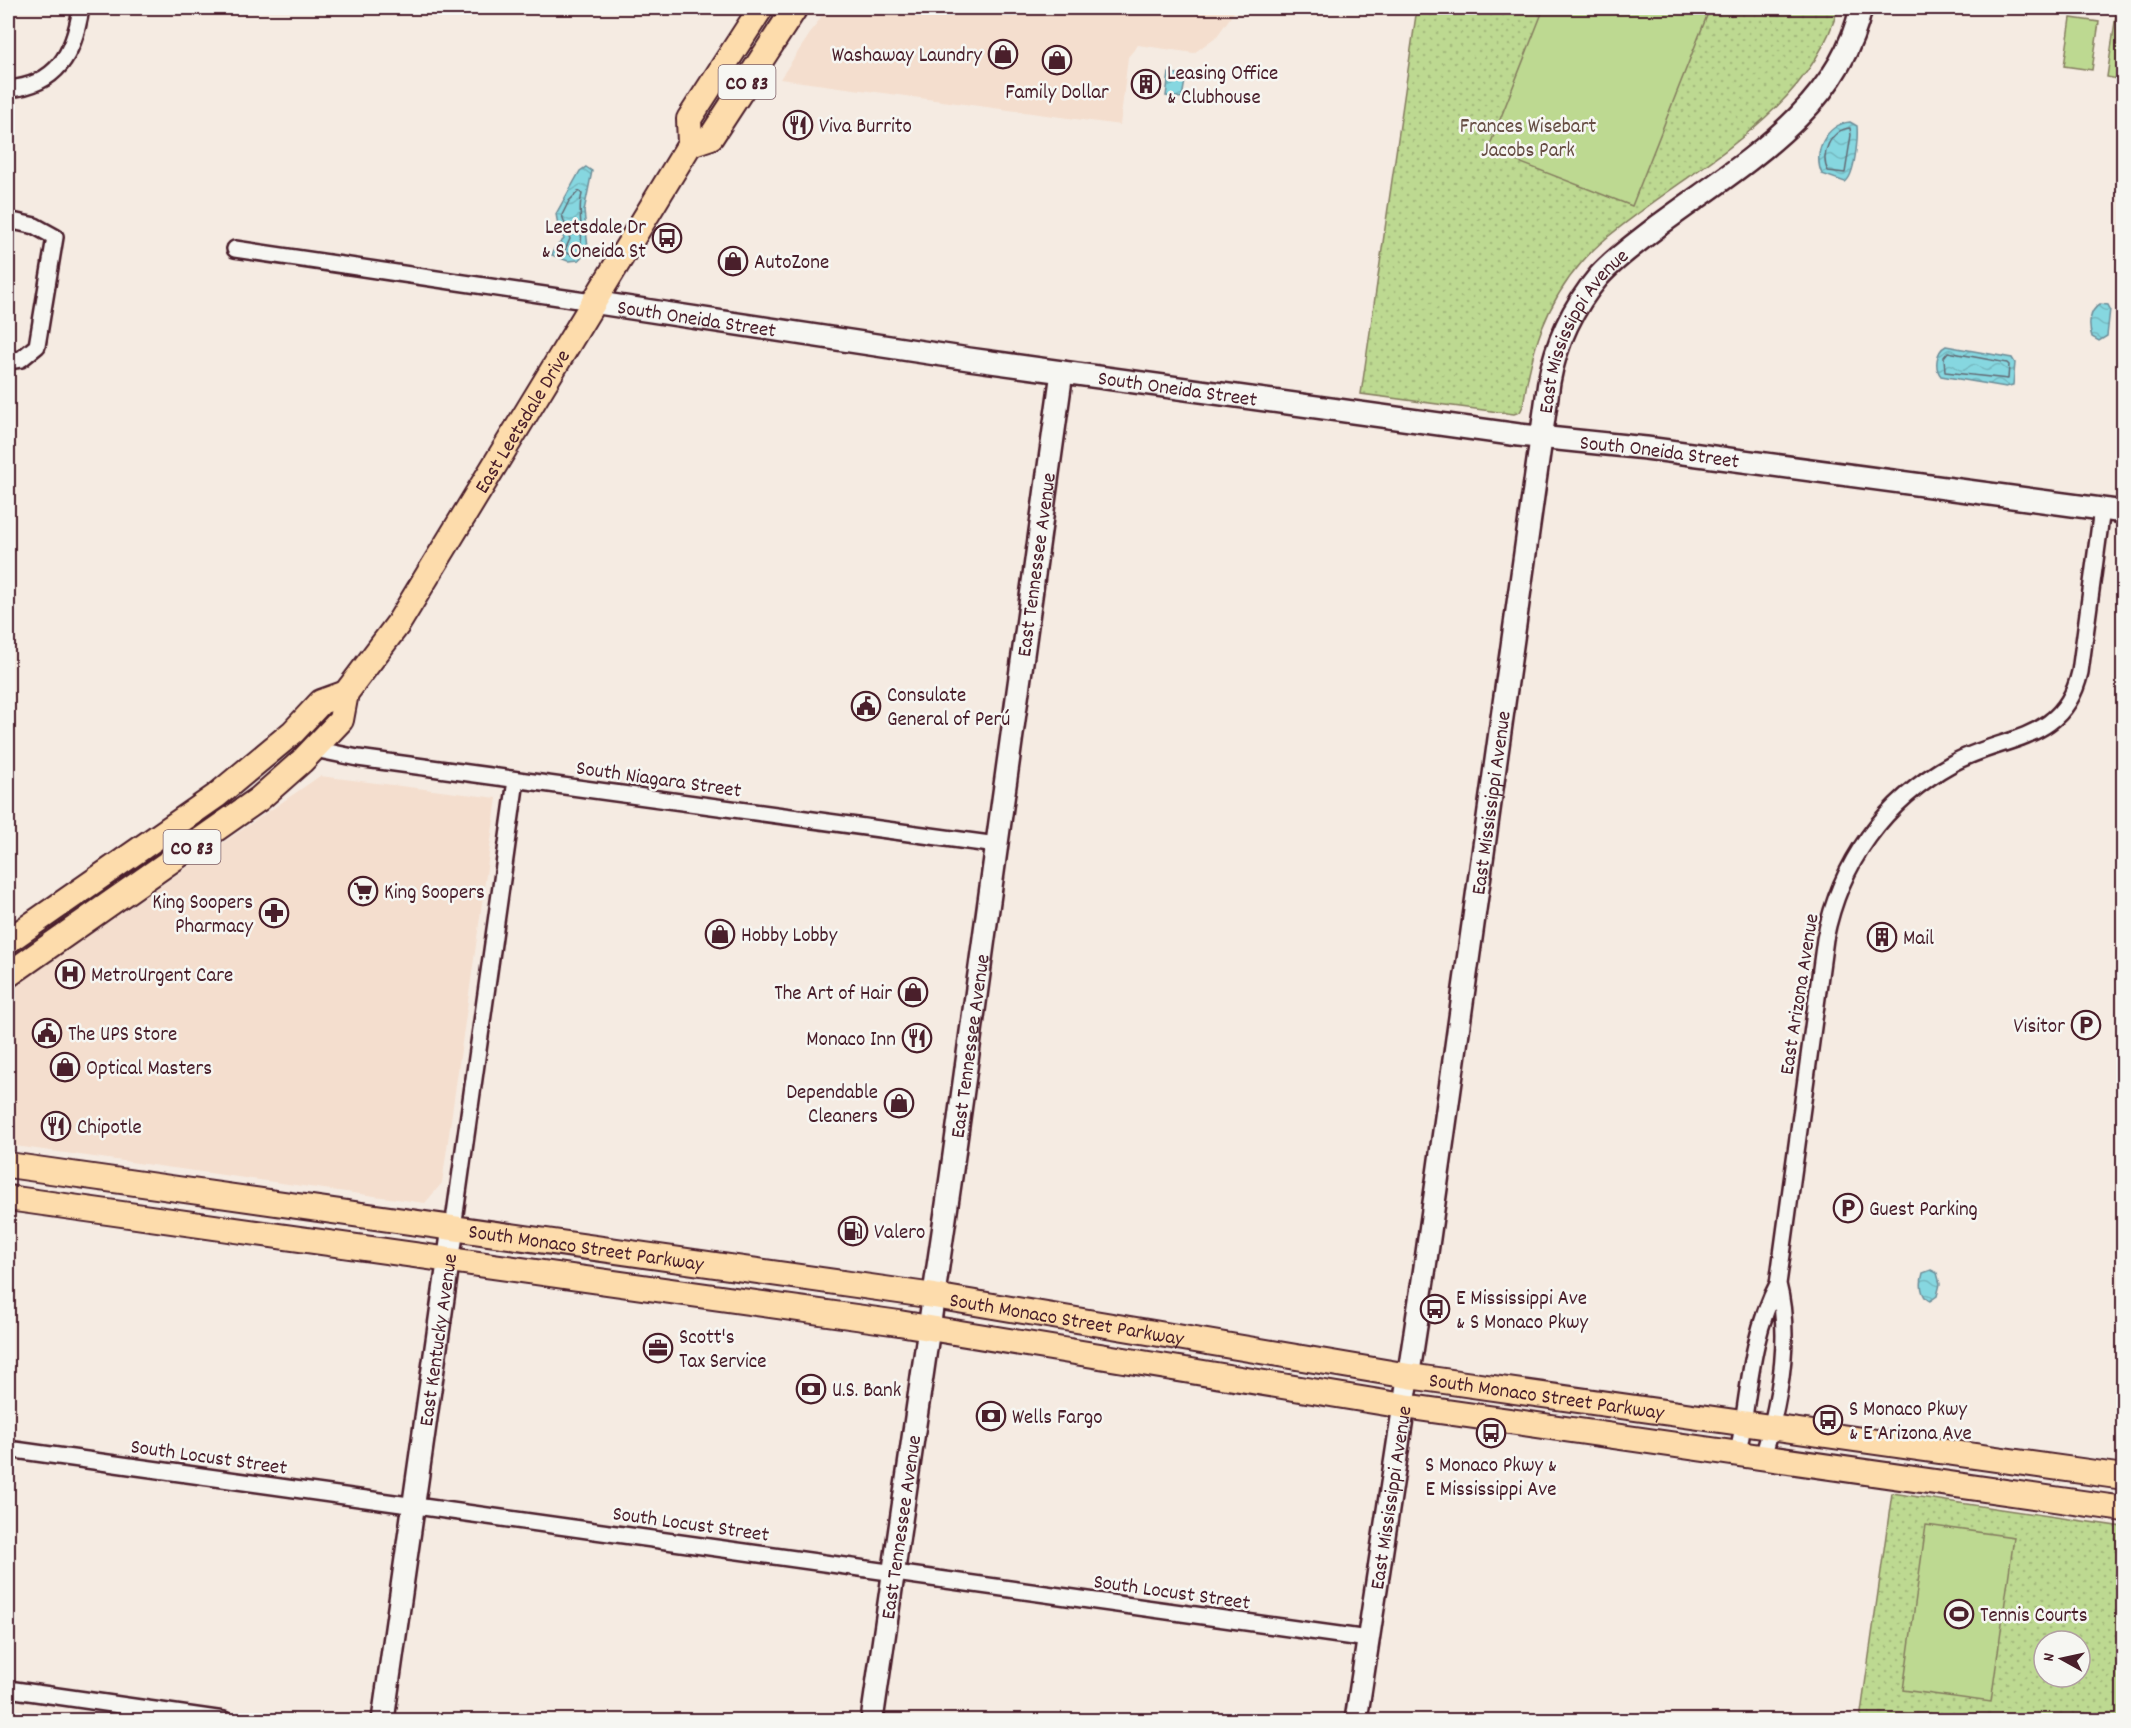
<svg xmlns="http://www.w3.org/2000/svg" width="2131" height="1728" viewBox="0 0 2131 1728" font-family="Dekko,sans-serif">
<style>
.built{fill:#f4dece}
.park{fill:url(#park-dots);stroke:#847c5e;stroke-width:1.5;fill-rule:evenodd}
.pitch{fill:#bdd991;stroke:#847c5e;stroke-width:1.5}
.water{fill:url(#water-waves);stroke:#6e8d98;stroke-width:1.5}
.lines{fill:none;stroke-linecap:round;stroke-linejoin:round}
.shore{stroke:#626973;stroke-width:1.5}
.street-casing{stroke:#4a1f2b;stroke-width:20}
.secondary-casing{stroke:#4a1f2b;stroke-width:26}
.primary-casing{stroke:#4a1f2b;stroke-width:28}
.street{stroke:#f6f6f2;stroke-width:15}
.secondary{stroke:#f6f6f2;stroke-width:21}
.primary{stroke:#fddcac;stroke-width:24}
.labels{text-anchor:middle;stroke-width:5;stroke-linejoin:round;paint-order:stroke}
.shield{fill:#f6f6f2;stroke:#7e6067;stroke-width:1.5}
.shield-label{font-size:20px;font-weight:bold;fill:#4a1f2b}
.poi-label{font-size:21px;fill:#4a1f2b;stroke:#f6f6f2;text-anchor:start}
.park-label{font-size:21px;fill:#674e44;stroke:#f6f6f2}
.street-label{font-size:21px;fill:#4a1f2b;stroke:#f6f6f2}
</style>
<defs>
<pattern id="park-dots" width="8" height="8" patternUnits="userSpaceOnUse" patternTransform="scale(1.5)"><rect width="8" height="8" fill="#bdd991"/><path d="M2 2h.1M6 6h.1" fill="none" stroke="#a4ba7d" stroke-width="1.8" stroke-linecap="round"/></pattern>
<pattern id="water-waves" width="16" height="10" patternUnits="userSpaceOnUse" patternTransform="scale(1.5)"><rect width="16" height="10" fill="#86d7e0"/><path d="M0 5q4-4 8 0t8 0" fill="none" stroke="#75b8c0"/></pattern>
</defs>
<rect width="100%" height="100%" fill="#f5ebe2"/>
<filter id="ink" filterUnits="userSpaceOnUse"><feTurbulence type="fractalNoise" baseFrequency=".0167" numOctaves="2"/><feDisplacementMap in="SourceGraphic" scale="12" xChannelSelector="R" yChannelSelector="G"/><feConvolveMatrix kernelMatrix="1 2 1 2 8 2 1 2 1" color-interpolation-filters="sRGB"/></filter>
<g filter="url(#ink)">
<path class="built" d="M827,8H1237L1217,36L1194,53L1138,45L1128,57L1120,125L780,79Z
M320,776L497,798L442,1183L425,1203L8,1145V991Z"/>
<path class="park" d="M1417,8H1838C1812,103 1715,156 1640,212C1620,227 1599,242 1582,262C1545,304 1531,352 1523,406L1520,412L1514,414L1361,394Z
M1892,1493L2123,1527V1720H1860ZM2044,1641H2080V1677H2044Z"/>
<path class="pitch" d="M1544,8H1710L1632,206L1488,150Z
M2117,8H2123V80L2107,77Z
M2071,18L2099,22L2092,70L2064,66Z
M1926,1525L2014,1537L1991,1702L1903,1690Z"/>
<path class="water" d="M1169,73L1186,75L1182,98L1166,96Z
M1850,122L1857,126C1858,138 1855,176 1845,182L1822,174C1812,153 1826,124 1850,122Z
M586,167L592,171L584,211L588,248L579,260L568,261L552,255L554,249L564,239L558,225L556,214L580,171Z
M2100,304L2108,305L2110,309L2107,336L2099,341L2092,337C2088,325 2089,311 2100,304Z
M1946,346L2012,358L2015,363L2013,385L2006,387L1941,376C1934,368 1936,351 1946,346Z
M1931,1270L1937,1273L1940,1284L1937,1296L1930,1301C1920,1296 1920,1283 1923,1273Z"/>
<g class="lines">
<path class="shore" d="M1850,128L1851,135L1845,173L1828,171C1819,155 1831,129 1850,128Z
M579,191L582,194C576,215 587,240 577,254L572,255L564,252L570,239L562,215L569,201Z
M1948,352L2007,363L2009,365L2008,379L1945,372L1944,357Z"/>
<g class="street-casing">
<path id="street" d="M8,89C57,85 74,54 81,8
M8,220L35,226L55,237L37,346L21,359L8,361
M235,249L592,302
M318,745L324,751L358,758L997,845
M453,1228L516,780
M8,1449L1368,1639
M1738,1454C1749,1397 1750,1336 1778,1284L1825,939C1840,863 1884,801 1953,763C2004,735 2064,743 2080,672L2102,509
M1763,1457C1779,1404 1792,1338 1778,1284
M8,1689L224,1720"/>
</g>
<g class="secondary-casing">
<g id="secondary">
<path id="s1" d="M592,302L969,359L1519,435L1646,448L2124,512"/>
<path id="s2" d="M383,1720L453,1228"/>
<path id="s3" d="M872,1720L951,1177L1062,372"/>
<path id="s4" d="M1356,1720L1425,1267L1549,382C1556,343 1573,307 1599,276C1616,257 1638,242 1658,226C1737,167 1839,111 1861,8"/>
</g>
</g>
<g class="primary-casing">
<g id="primary">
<path d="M690,144L711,137L795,8"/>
<path d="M8,941L216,796L293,732L321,702L346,693"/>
<path id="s5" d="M8,975L259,799L302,761L341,720L346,693L398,624L690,144L689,119L761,8"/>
<path id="s6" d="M8,1165L934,1296L1409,1376L2124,1477"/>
<path d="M8,1198L899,1323L1404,1406L2124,1509"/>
</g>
</g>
<use href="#street" class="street"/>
<use href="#secondary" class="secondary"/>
<use href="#primary" class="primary"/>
</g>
</g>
<defs>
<g id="shop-ring" transform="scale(1.5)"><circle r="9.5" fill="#f6f6f2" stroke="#4a1f2b" stroke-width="1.5"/><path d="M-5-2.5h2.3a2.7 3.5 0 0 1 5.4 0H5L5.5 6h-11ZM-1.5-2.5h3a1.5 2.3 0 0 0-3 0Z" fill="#4a1f2b"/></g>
<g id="building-ring" transform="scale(1.5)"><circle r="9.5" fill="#f6f6f2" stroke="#4a1f2b" stroke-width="1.5"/><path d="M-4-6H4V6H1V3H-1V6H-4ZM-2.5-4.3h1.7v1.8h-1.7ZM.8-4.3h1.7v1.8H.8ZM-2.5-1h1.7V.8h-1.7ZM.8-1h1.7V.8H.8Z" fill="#4a1f2b"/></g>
<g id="restaurant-ring" transform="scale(1.5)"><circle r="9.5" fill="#f6f6f2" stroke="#4a1f2b" stroke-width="1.5"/><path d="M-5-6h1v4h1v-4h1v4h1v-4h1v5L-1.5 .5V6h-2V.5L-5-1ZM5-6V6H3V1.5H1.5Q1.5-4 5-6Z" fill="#4a1f2b"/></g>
<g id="bus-ring" transform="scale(1.5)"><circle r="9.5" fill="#f6f6f2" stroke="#4a1f2b" stroke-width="1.5"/><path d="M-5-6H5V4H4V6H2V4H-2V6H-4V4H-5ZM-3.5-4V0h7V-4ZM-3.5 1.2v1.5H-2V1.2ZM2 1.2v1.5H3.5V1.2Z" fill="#4a1f2b"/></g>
<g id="civic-ring" transform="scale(1.5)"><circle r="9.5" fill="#f6f6f2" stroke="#4a1f2b" stroke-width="1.5"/><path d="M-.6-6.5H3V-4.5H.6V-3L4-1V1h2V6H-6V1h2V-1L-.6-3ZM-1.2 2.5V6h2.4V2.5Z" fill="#4a1f2b"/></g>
<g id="supermarket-ring" transform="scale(1.5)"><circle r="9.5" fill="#f6f6f2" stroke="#4a1f2b" stroke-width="1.5"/><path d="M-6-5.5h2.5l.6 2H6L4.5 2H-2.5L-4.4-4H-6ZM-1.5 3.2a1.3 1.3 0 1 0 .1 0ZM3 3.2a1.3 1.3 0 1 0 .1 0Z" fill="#4a1f2b"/></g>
<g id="pharmacy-ring" transform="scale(1.5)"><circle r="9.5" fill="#f6f6f2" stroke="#4a1f2b" stroke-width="1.5"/><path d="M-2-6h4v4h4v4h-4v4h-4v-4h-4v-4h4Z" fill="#4a1f2b"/></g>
<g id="hospital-ring" transform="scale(1.5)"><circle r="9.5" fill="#f6f6f2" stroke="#4a1f2b" stroke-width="1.5"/><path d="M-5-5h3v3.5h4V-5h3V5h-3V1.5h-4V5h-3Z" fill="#4a1f2b"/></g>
<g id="parking-ring" transform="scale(1.5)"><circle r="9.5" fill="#f6f6f2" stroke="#4a1f2b" stroke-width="1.5"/><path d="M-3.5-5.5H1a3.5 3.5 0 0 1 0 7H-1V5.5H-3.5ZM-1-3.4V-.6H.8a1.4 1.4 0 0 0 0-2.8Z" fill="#4a1f2b"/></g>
<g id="fuel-ring" transform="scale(1.5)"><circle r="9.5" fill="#f6f6f2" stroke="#4a1f2b" stroke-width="1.5"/><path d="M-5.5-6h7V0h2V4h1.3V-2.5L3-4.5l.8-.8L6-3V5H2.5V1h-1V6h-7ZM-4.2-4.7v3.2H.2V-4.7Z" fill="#4a1f2b"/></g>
<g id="office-ring" transform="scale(1.5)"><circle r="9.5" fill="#f6f6f2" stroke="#4a1f2b" stroke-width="1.5"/><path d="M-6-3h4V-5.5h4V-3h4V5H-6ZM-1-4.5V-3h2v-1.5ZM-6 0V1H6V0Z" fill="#4a1f2b"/></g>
<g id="bank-ring" transform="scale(1.5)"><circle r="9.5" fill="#f6f6f2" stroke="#4a1f2b" stroke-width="1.5"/><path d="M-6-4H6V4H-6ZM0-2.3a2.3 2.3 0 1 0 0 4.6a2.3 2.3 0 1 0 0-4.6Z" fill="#4a1f2b"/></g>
<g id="stadium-ring" transform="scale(1.5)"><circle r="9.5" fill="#f6f6f2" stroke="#4a1f2b" stroke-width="1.5"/><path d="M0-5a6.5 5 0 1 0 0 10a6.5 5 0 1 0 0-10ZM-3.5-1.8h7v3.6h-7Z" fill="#4a1f2b"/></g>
</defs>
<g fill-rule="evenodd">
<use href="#shop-ring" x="1003" y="54"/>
<use href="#shop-ring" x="1057" y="60"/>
<use href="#building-ring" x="1146" y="84"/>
<use href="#restaurant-ring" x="798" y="125"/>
<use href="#bus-ring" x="667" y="238"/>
<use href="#shop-ring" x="733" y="261"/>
<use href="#civic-ring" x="866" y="706"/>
<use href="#supermarket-ring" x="363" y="891"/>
<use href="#pharmacy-ring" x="274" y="913"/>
<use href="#shop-ring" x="720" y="934"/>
<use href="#building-ring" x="1882" y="937"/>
<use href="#hospital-ring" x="70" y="974"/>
<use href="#shop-ring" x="913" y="992"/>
<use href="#parking-ring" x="2086" y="1025"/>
<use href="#civic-ring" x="47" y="1033"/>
<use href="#restaurant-ring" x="917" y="1038"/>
<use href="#shop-ring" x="65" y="1067"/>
<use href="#shop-ring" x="899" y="1103"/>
<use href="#restaurant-ring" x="56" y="1126"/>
<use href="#parking-ring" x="1848" y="1208"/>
<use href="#fuel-ring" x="853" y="1231"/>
<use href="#bus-ring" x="1435" y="1309"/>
<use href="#office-ring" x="658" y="1348"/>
<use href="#bank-ring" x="811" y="1389"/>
<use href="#bank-ring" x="991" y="1416"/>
<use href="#bus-ring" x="1828" y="1420"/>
<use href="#bus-ring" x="1491" y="1433"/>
<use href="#stadium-ring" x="1959" y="1614"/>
</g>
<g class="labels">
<g class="shield">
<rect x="718.5" y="65" width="57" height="34" rx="4.5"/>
<rect x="163.5" y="830" width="57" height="34" rx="4.5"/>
</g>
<g class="shield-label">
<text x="747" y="89">CO 83</text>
<text x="192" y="854">CO 83</text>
</g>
<g class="poi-label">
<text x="982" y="61" text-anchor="end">Washaway Laundry</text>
<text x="1167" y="79">Leasing Office<tspan x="1167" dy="24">&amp; Clubhouse</tspan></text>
<text x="1057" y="98" text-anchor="middle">Family Dollar</text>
<text x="819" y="132">Viva Burrito</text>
<text x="646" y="233" text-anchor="end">Leetsdale Dr<tspan x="646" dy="24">&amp; S Oneida St</tspan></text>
<text x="754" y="268">AutoZone</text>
<text x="887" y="701">Consulate<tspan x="887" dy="24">General of Perú</tspan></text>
<text x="384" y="898">King Soopers</text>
<text x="253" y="908" text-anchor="end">King Soopers<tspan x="253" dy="24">Pharmacy</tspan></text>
<text x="741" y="941">Hobby Lobby</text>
<text x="1903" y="944">Mail</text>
<text x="91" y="981">MetroUrgent Care</text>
<text x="892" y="999" text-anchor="end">The Art of Hair</text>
<text x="2065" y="1032" text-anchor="end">Visitor</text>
<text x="68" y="1040">The UPS Store</text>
<text x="896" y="1045" text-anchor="end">Monaco Inn</text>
<text x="86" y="1074">Optical Masters</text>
<text x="878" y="1098" text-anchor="end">Dependable<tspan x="878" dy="24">Cleaners</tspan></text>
<text x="77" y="1133">Chipotle</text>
<text x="1869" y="1215">Guest Parking</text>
<text x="874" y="1238">Valero</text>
<text x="1456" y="1304">E Mississippi Ave<tspan x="1456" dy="24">&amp; S Monaco Pkwy</tspan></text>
<text x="679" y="1343">Scott's<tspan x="679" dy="24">Tax Service</tspan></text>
<text x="832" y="1396">U.S. Bank</text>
<text x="1849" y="1415">S Monaco Pkwy<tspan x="1849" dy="24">&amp; E Arizona Ave</tspan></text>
<text x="1012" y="1423">Wells Fargo</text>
<text x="1491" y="1471" text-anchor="middle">S Monaco Pkwy &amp;<tspan x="1491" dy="24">E Mississippi Ave</tspan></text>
<text x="1980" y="1621">Tennis Courts</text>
</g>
<g class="park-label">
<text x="1528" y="132">Frances Wisebart<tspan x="1528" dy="24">Jacobs Park</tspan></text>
</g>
<g class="street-label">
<text dy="7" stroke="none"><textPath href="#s1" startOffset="106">South Oneida Street</textPath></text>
<text dy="7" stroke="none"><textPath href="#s4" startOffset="1413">East Mississippi Avenue</textPath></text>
<text dy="7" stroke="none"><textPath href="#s1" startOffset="592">South Oneida Street</textPath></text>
<text dy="7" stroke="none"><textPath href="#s5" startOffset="772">East Leetsdale Drive</textPath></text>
<text dy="7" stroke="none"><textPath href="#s1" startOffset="1078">South Oneida Street</textPath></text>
<text dy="7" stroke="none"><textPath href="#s3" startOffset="1167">East Tennessee Avenue</textPath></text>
<text transform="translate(659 778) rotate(8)" y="7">South Niagara Street</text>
<text dy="7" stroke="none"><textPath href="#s4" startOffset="927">East Mississippi Avenue</textPath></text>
<text transform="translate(1798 994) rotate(-81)" y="7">East Arizona Avenue</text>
<text dy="7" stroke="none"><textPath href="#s3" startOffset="681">East Tennessee Avenue</textPath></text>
<text dy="7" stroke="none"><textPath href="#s6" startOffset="584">South Monaco Street Parkway</textPath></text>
<text dy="7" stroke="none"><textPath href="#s6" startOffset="1070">South Monaco Street Parkway</textPath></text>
<text dy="7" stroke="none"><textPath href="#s2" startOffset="384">East Kentucky Avenue</textPath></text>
<text dy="7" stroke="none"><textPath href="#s6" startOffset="1556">South Monaco Street Parkway</textPath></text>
<text transform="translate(209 1456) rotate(8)" y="7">South Locust Street</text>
<text dy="7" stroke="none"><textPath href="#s4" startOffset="225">East Mississippi Avenue</textPath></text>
<text transform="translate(691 1523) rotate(8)" y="7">South Locust Street</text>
<text dy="7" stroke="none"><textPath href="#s3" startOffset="195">East Tennessee Avenue</textPath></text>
<text transform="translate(1172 1591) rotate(8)" y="7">South Locust Street</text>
</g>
</g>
<rect width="2131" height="1728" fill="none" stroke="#f6f6f2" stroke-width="30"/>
<rect x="15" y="15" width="2101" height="1698" fill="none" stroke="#4a1f2b" stroke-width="2" filter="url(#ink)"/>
<g transform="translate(2062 1659) rotate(278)"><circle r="28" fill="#f6f6f2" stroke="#b1a0a2" stroke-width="1.5"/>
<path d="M0-4.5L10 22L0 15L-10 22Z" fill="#4a1f2b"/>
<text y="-9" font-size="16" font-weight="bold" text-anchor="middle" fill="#4a1f2b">N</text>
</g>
</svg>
